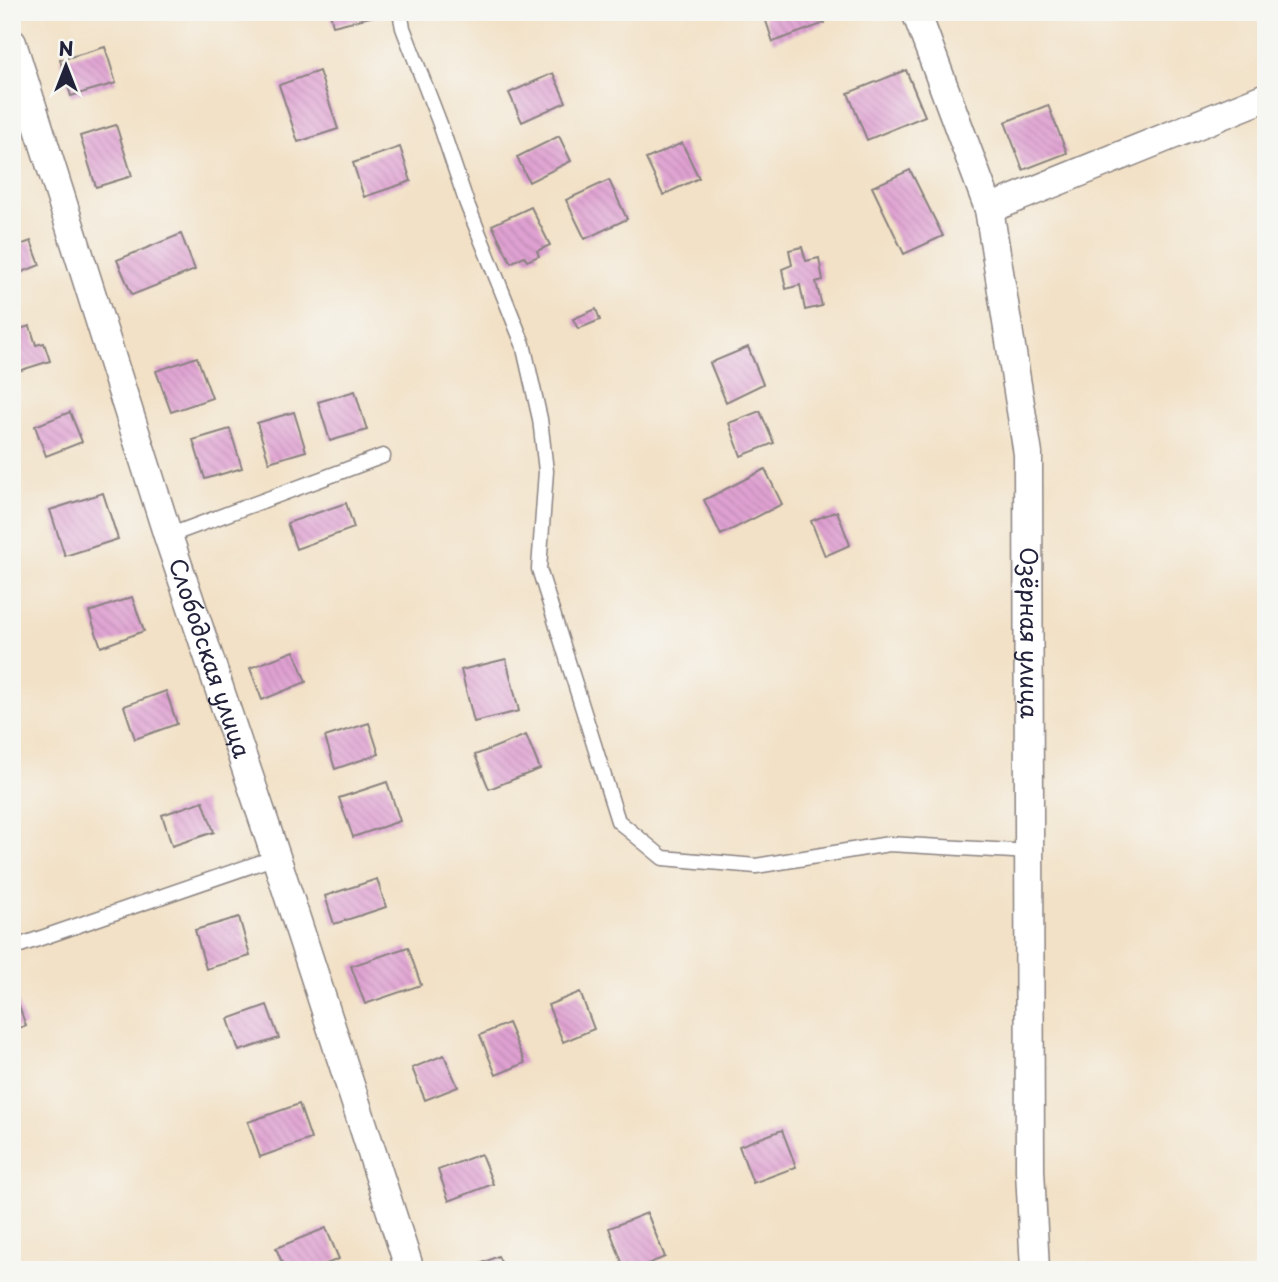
<svg xmlns="http://www.w3.org/2000/svg" width="1278" height="1282" viewBox="0 0 1278 1282" font-family="'Playpen Sans',sans-serif">
<style>
.building{fill:url(#building-back-hatch)}
.lines{fill:none;stroke-linecap:round;stroke-linejoin:round}
.lane-casing{stroke:#8a8280;stroke-width:17}
.street-casing{stroke:#8a8280;stroke-width:31}
.lane{stroke:#fff;stroke-width:14}
.street{stroke:#fff;stroke-width:28}
.labels{text-anchor:middle;stroke-width:5;stroke-linejoin:round;paint-order:stroke}
.street-label{font-size:23px;fill:#22223b;stroke:#f6f6f2}
</style>
<defs>
<pattern id="building-back-hatch" width="6" height="6" patternUnits="userSpaceOnUse" patternTransform="scale(1.75)"><rect width="6" height="6" fill="#dfa1d1"/><path d="M-1 5l2 2M0 0l6 6M5-1l2 2" fill="none" stroke="#bf8ab4"/></pattern>
</defs>
<rect width="100%" height="100%" fill="#f6f6f2"/>
<filter id="ink" filterUnits="userSpaceOnUse"><feTurbulence type="fractalNoise" baseFrequency=".0143" numOctaves="2"/><feDisplacementMap in="SourceGraphic" scale="14" xChannelSelector="R" yChannelSelector="G"/><feConvolveMatrix kernelMatrix="1 2 1 2 8 2 1 2 1" color-interpolation-filters="sRGB"/></filter>
<filter id="wash" filterUnits="userSpaceOnUse"><feTurbulence type="fractalNoise" baseFrequency=".00686" numOctaves="4" result="noise"/><feDisplacementMap in="SourceGraphic" scale="28" xChannelSelector="R" yChannelSelector="G"/><feGaussianBlur stdDeviation="1.57" result="paint"/><feColorMatrix in="noise" values="0 0 0 0 0 0 0 0 0 0 0 0 0 0 0 0 0 1.4 0 .05"/><feComposite in="paint" operator="in"/></filter>
<g filter="url(#wash)">
<rect width="100%" height="100%" fill="#f2e1c6"/>
<g id="blocks">
<path class="building" d="M330,12H377L378,15L333,26Z
M763,12H822L825,23L773,42Z
M105,47L116,83L71,96L60,60Z
M906,70L925,116L867,140L848,93Z
M319,71L338,129L298,142L279,85Z
M553,73L566,102L522,122L509,93Z
M1048,105L1067,153L1023,170L1005,122Z
M116,125L132,176L96,187L80,136Z
M559,136L571,161L529,182L517,157Z
M682,143L699,178L663,195L646,159Z
M400,147L411,181L364,197L353,163Z
M910,170L943,236L904,254L872,187Z
M609,180L627,219L585,239L566,200Z
M531,207L550,245L537,251L539,256L527,261L524,256L511,263L492,225Z
M181,234L195,270L132,295L117,260Z
M31,241L40,265L12,276V248Z
M802,247L806,261L819,258L823,280L816,282L822,306L805,310L800,285L786,289L782,269L792,265L789,250Z
M596,309L600,320L578,329L573,319Z
M30,326L36,345L44,343L50,361L12,373V331Z
M748,347L763,384L726,402L710,363Z
M197,357L212,398L171,412L156,371Z
M355,391L367,430L330,441L318,402Z
M760,411L774,443L741,456L729,423Z
M70,412L82,442L46,456L35,426Z
M294,412L306,451L269,462L257,423Z
M230,429L242,468L205,479L193,440Z
M765,469L782,504L721,535L704,500Z
M103,493L118,539L65,556L50,510Z
M346,503L354,528L296,549L287,523Z
M837,511L850,545L825,556L811,521Z
M132,597L144,631L101,647L89,612Z
M294,651L306,682L262,700L250,668Z
M506,659L519,711L474,722L461,670Z
M166,691L177,724L135,739L124,706Z
M369,723L379,754L335,769L325,737Z
M526,735L540,769L489,789L475,755Z
M387,782L400,821L353,837L339,798Z
M203,801L214,832L172,846L162,815Z
M377,879L386,907L334,924L325,896Z
M239,917L250,956L206,969L195,930Z
M408,947L421,985L365,1004L351,966Z
M12,986L26,1026L12,1030Z
M580,992L594,1029L563,1042L548,1005Z
M267,1005L279,1038L239,1051L228,1019Z
M508,1023L525,1063L496,1075L480,1035Z
M444,1055L458,1087L425,1100L412,1068Z
M299,1104L311,1139L260,1157L248,1122Z
M782,1130L796,1167L753,1183L739,1146Z
M481,1154L493,1184L449,1201L438,1170Z
M647,1213L665,1257L633,1270H625L609,1228Z
M326,1228L339,1259L311,1270H285L276,1248Z
M498,1256L505,1270H467Z"/>
</g>
</g>
<g filter="url(#ink)">
<use href="#blocks" fill-opacity="0" stroke="#8a8280" stroke-width="2"/>
<g class="lines">
<g class="lane-casing">
<path id="lane" d="M400,12L403,28L440,124L467,204L523,344L540,419L546,471L539,569L618,821L663,858L756,866L889,844L1029,852
M168,536L383,456
M12,948L276,857"/>
</g>
<g class="street-casing">
<g id="street">
<path id="s1" d="M916,12L989,209L1028,454L1030,1170L1035,1270"/>
<path id="s2" d="M12,43L168,536L276,857L410,1270"/>
<path d="M989,209L1266,97"/>
</g>
</g>
<use href="#lane" class="lane"/>
<use href="#street" class="street"/>
</g>
</g>
<g class="labels">
<g class="street-label">
<text dy="8" stroke="none"><textPath href="#s1" startOffset="637">Озёрная улица</textPath></text>
<text dy="8" stroke="none"><textPath href="#s2" startOffset="646">Слободская улица</textPath></text>
</g>
</g>
<rect width="1278" height="1282" fill="none" stroke="#f6f6f2" stroke-width="42"/>
<g transform="translate(66 66)" stroke="#f6f6f2" stroke-width="5" paint-order="stroke">
<path d="M0-5L12 26L0 18L-12 26Z" fill="#22223b"/>
<text y="-10" font-size="19" font-weight="bold" text-anchor="middle" fill="#22223b">N</text>
</g>
</svg>
